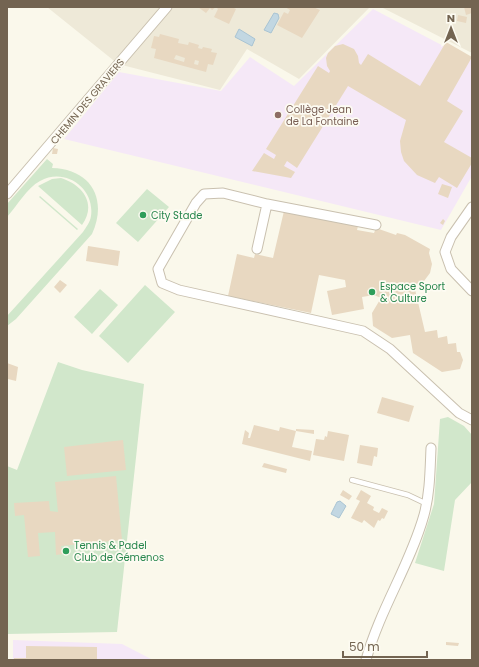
<svg xmlns="http://www.w3.org/2000/svg" width="479" height="667" viewBox="0 0 479 667" font-family="Poppins,sans-serif">
<style>
.residential{fill:#eee9d8}
.education{fill:#f5e8f7}
.green{fill:#d1e7cb}
.water{fill:#c2d7e2;stroke:#a9c4d3}
.building{fill:#e8d8c1;fill-rule:evenodd}
.lines{fill:none;stroke-linecap:round;stroke-linejoin:round}
.service-casing{stroke:#c9c0af;stroke-width:6}
.minor-casing{stroke:#c9c0af;stroke-width:11}
.service{stroke:#fff;stroke-width:4.5}
.minor{stroke:#fff;stroke-width:9}
.education-dot{fill:#8d6e63;stroke:#fdfbf2;stroke-width:1.5}
.leisure-dot{fill:#2e9e5b;stroke:#fdfbf2;stroke-width:1.5}
.labels{text-anchor:middle;stroke-width:3.5;stroke-linejoin:round;paint-order:stroke}
.street-label{font-size:10px;fill:#736451;stroke:#fdfbf2}
.education-label{font-size:10px;fill:#785e54;stroke:#fdfbf2;text-anchor:start}
.leisure-label{font-size:10px;fill:#27864d;stroke:#fdfbf2;text-anchor:start}
</style>
<rect width="100%" height="100%" fill="#faf8eb"/>
<path class="residential" d="M47,7H370L299,79L247,49L220,90L118,64Z
M381,7H472V53Z"/>
<path class="education" d="M373,9L472,61V176L441,230L64,139L119,72L221,91L250,57L294,86Z
M13,640L122,644L153,660H13Z"/>
<path class="green" d="M47,159L53,164L52,168C91,169 108,199 92,234L16,319L7,326V316L83,232C86,227 90,223 91,216C95,188 65,167 40,181C27,188 17,206 7,217V204Z
M61,178C83,185 97,204 82,225L38,186L52,179Z
M147,189L169,207L138,242L116,223Z
M40,196L78,229L77,230L39,197Z
M145,285L175,312L128,363L99,336Z
M100,289L118,305L92,334L74,317Z
M58,362L82,370L144,384L117,632L7,634V466L17,470Z
M448,417L464,426L472,435V482L455,500L444,571L415,563L434,504L440,419Z"/>
<path class="water" d="M274,13L278,14L279,18L271,33L264,30Z
M239,29L255,39L252,46L235,37Z
M340,501L346,506L339,518L331,514L337,502Z"/>
<path class="building" d="M198,7H232L236,9L229,24L214,17L218,9L216,7L212,10L210,8L206,13Z
M285,7H313L320,10L302,38L277,25L284,12L288,14L290,10Z
M464,7H472V13L466,15Z
M458,15L467,17L466,23L457,21Z
M160,34L179,39L178,43L188,45L189,42L199,45L198,48L202,49L203,47L212,49L211,52L217,53L213,65L208,64L206,72L154,58L156,49L151,48L154,36L159,37ZM176,55L185,58L184,62L174,59ZM195,60L199,61L198,65L194,64Z
M446,42L472,57L447,101L463,111L444,142L472,158V163L457,188L439,177L435,183L417,175L404,161L401,152L400,141L406,120L348,86L297,168L287,161L284,166L295,172L291,178L252,171L264,153L274,159L276,155L266,149L318,66L329,73L330,71L327,66L326,58L328,53L335,46L343,44L354,49L358,56L359,63L361,65L368,54L420,86Z
M53,148L58,149L57,154H52Z
M442,184L452,187L448,198L438,194Z
M284,211L358,226L357,230L374,233L376,228L396,235L397,233L405,235L430,249L429,253L432,264L430,273L424,281L414,285L425,332L437,330L438,338L447,336L448,344L456,343L457,352H460L463,360L460,369L442,372L413,353L410,335L392,338L373,326L372,313L381,298L374,295L362,297L364,309L332,315L327,291L346,287L345,280L319,275L311,313L228,296L237,254L254,258L255,254L273,258Z
M443,219L445,221L443,225L440,223Z
M88,246L120,251L118,266L86,261Z
M60,280L67,285L60,293L54,287Z
M7,363L18,367L16,381L8,379L7,377Z
M382,397L414,406L409,422L377,413Z
M254,425L279,431L280,427L296,431V429L314,430V434L296,431L292,447L312,451L310,461L242,444L245,430L249,433L248,438H250Z
M328,431L349,435L344,461L313,455L316,439L324,440L325,436L327,437Z
M123,440L126,470L67,476L64,447Z
M360,445L378,448L377,457L374,456L372,466L357,463Z
M264,463L287,469L286,473L262,467Z
M116,476L122,540L61,546L63,554L56,555L55,532L38,533L40,556L28,557L24,515L15,516L14,503L49,501L50,511L58,512L55,482Z
M343,490L352,496L349,500L340,495Z
M361,490L371,496L367,503L374,507L373,510L379,513L382,508L388,511L384,519L382,518L380,521L378,520L374,528L364,520L362,523L351,518L360,501L356,499Z
M446,642L459,643L458,646L446,645Z
M26,646L97,647V660H14V658H26Z"/>
<g class="lines">
<g class="service-casing">
<path id="service" d="M352,480L408,495L427,504"/>
</g>
<g class="minor-casing">
<path id="minor" d="M7,194L167,7
M267,204L376,225
M472,207L451,237L445,252L451,269L472,291
M257,249L267,204L223,193L204,194L196,203L158,269L162,283L179,290L363,331L390,349L459,413L472,420
M366,660C380,609 410,565 424,515C430,493 430,470 431,448"/>
</g>
<use href="#service" class="service"/>
<use href="#minor" class="minor"/>
</g>
<circle class="education-dot" cx="278" cy="115" r="4"/>
<g class="leisure-dot">
<circle cx="143" cy="215" r="4"/>
<circle cx="372" cy="292" r="4"/>
<circle cx="66" cy="551" r="4"/>
</g>
<g class="labels">
<g class="street-label">
<text transform="translate(87 101) rotate(-50)" y="4">CHEMIN DES GRAVIERS</text>
</g>
<g class="education-label">
<text x="286" y="113">Collège Jean<tspan x="286" dy="12">de La Fontaine</tspan></text>
</g>
<g class="leisure-label">
<text x="151" y="219">City Stade</text>
<text x="380" y="290">Espace Sport<tspan x="380" dy="12">&amp; Culture</tspan></text>
<text x="74" y="549">Tennis &amp; Padel<tspan x="74" dy="12">Club de Gémenos</tspan></text>
</g>
</g>
<rect width="479" height="667" fill="none" stroke="#736451" stroke-width="16"/>
<g transform="translate(451 28)" stroke="#fdfbf2" stroke-width="3" paint-order="stroke">
<path d="M0-3L7 15L0 10L-7 15Z" fill="#736451"/>
<text y="-6" font-size="11" font-weight="bold" text-anchor="middle" fill="#736451">N</text>
</g>
<path d="M343 651v6h84v-6" fill="none" stroke="#736451" stroke-width="2"/>
<text x="349" y="651" font-size="12" fill="#736451" stroke="#fdfbf2" stroke-width="3" paint-order="stroke">50 m</text>
</svg>
